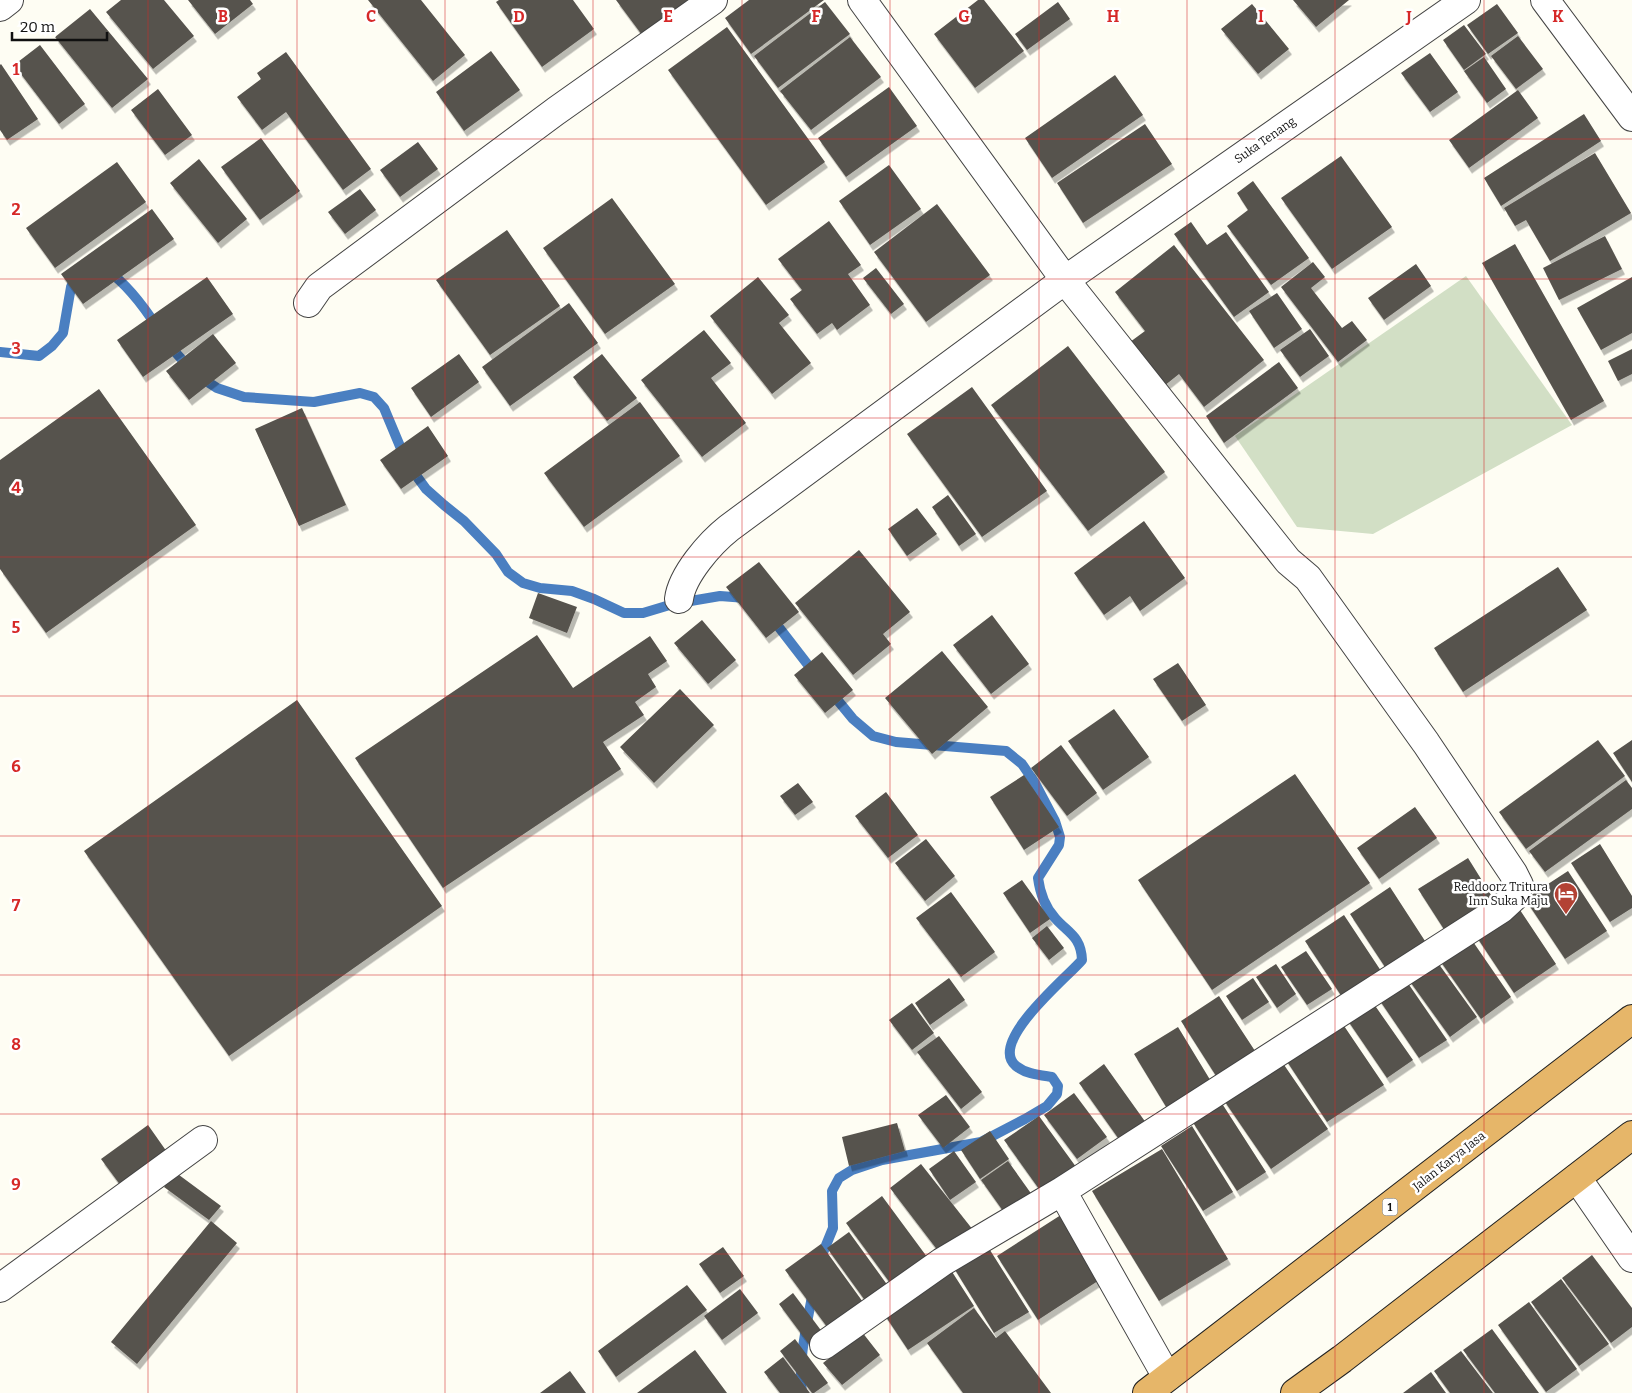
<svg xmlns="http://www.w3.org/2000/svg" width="1632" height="1393" viewBox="0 0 1632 1393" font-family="Bitter,serif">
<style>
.cemetery{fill:#d2dfc5}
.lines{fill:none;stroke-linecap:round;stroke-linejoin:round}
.stream{stroke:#4a7fc1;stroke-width:10}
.building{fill:#57534d;filter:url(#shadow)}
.minor-casing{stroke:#434343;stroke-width:30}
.highway-casing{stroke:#212121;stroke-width:30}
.minor{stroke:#fff;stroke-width:28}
.highway{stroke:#e6b669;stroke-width:28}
.grid{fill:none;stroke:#d62828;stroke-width:1;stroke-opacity:0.55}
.labels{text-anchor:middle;stroke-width:5;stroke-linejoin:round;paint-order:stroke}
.shield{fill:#fff;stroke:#585858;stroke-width:1}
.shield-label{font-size:11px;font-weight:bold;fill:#101010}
.street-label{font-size:12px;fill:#101010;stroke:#fff}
.poi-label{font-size:12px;fill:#101010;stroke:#fff;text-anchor:end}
.grid-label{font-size:16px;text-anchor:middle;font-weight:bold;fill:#d62828;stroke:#fff;stroke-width:5;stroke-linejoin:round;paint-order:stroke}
</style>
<defs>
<filter id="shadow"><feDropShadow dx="3" dy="5.5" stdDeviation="0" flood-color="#0004"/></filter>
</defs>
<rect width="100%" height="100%" fill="#fefdf3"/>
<path class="cemetery" d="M1466,276L1572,425L1373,534L1297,527L1235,436Z"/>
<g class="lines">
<path class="stream" d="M108,271C128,285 144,307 157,327
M168,344L194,373L217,388L244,397L314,402L360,393L374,397L384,408L407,463L426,489L444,505L464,521L496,554L508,572L523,583L540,588L572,591L594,599L624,613H643L673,604L720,596L746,598
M0,352L39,356L52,346L63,333L71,287L77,276
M771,617L815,674
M820,1260L833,1228L832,1191L839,1178L852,1170L882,1160L981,1142L1025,1119L1047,1106L1057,1094L1058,1086L1052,1077C1039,1075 1026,1074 1016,1066C987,1042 1068,977 1082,960C1081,936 1068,933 1055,918C1044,906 1040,893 1038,878L1059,845L1060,837L1055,821L1035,783L1022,764L1006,751L896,742L873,736L853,719L830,691
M802,1393C798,1358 807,1325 813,1291"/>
</g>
<path class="building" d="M121,0H164L194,36L153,69L106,12Z
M188,0H250L253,4L215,34Z
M368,0H421L465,55L433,81Z
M499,0H573L594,29L542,67L496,2Z
M616,0H688L642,35Z
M749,0H824L751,54L725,18Z
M978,0H984L1024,51L975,88L934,34Z
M1293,0H1349L1316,27Z
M825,2L850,34L778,88L754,56Z
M1058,2L1070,19L1027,50L1015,34Z
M1252,4L1289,49L1258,74L1221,29Z
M1497,4L1518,33L1488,54L1467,25Z
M90,9L148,79L112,108L55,37Z
M1464,25L1486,54L1464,70L1443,40Z
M727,27L825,162L766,205L668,70Z
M1518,36L1543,69L1516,89L1491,56Z
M850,37L881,77L811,130L780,91Z
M40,45L85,104L59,124L14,65Z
M491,51L520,90L464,131L436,92Z
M286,52L371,169L343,190L286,112L262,130L237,97L261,79L257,73Z
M1430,53L1458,92L1430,112L1401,73Z
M1484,57L1506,89L1487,103L1464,71Z
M1,64L38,119L7,140L0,130V65Z
M1115,75L1143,115L1052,178L1025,138Z
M889,87L917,126L846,177L818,138Z
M158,89L192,135L165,155L131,110Z
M1518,90L1538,118L1469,168L1449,140Z
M1584,114L1601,141L1501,206L1484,178Z
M1145,124L1172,164L1083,223L1057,183Z
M261,138L300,191L260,220L221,167Z
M418,142L438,169L400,197L380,170Z
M1595,153L1631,213L1550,261L1526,220L1515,226L1504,208Z
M1341,156L1392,227L1332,269L1281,198Z
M199,159L247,219L218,243L170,183Z
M117,162L146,202L55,268L26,228Z
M889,165L921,209L870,245L839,201Z
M1253,181L1309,258L1271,285L1227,226L1248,210L1237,193Z
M360,189L376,210L345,234L328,212Z
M612,198L675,284L605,334L543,248Z
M937,204L990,275L926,322L874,252Z
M152,209L174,239L83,304L61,274Z
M829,221L861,265L848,274L870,305L837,330L832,323L817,334L790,299L802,290L778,259Z
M1191,222L1207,245L1226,232L1269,292L1234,317L1174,234Z
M507,230L560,306L490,355L436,280Z
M1605,236L1622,269L1559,300L1543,268Z
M1515,244L1604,401L1571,420L1482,263Z
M1174,245L1264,360L1204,407L1179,374L1164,386L1130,342L1145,331L1115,292Z
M1313,262L1325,277L1311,288L1342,328L1352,321L1367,340L1338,362L1281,287Z
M1416,264L1431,286L1384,320L1368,298Z
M876,268L904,304L891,314L863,278Z
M207,277L233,314L143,377L117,340Z
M758,277L789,315L779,323L811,363L772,394L710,316Z
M1632,277V333L1601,350L1577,308Z
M1277,293L1302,329L1274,348L1249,311Z
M569,303L598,343L510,406L482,367Z
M1310,329L1329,356L1300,377L1280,350Z
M704,330L731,363L711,378L746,423L702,457L641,380Z
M213,334L236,363L189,400L166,371Z
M1068,346L1165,472L1088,531L991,405Z
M1632,349V374L1618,381L1608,361Z
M459,354L479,382L431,417L411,388Z
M602,354L637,398L607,421L573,377Z
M1279,362L1298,388L1224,443L1206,416Z
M972,387L1047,491L982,537L907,434Z
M99,389L196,525L46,633L0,569V460Z
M640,402L680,456L584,527L544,473Z
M302,408L346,505L299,526L255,429Z
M428,426L448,456L401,489L380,460Z
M948,495L976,534L959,546L932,507Z
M917,508L937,534L907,556L888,529Z
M1144,521L1185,578L1140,611L1130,596L1104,615L1074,573Z
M859,550L910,612L883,634L891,644L853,675L795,603Z
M759,562L799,612L766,638L726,587Z
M1558,567L1587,610L1463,692L1434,648Z
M538,593L577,607L567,633L529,618Z
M992,615L1029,664L991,694L953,645Z
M702,620L736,660L708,684L674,643Z
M537,635L573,688L650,636L667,661L648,674L656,687L635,702L644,715L603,742L621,769L443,888L355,758Z
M942,651L988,707L932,754L885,698Z
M822,652L853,690L825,713L794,675Z
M1178,663L1206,705L1182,721L1153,679Z
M680,689L714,725L654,783L620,747Z
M297,700L442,906L229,1056L84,851Z
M1114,709L1149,757L1103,790L1068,741Z
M1598,740L1625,776L1526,849L1499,812Z
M1632,740V782L1613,753Z
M1061,745L1097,793L1067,816L1031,768Z
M1295,774L1370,883L1212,990L1138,880Z
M1024,775L1059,827L1024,850L990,797Z
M1626,780L1632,788V809L1545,872L1529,851Z
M798,783L813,802L795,815L780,796Z
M886,792L918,835L888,858L855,816Z
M1415,807L1437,838L1379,879L1357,848Z
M926,839L955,876L925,901L895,863Z
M1600,844L1632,896V908L1610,922L1571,863Z
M1468,858L1496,903L1447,934L1418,889Z
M1568,871L1607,931L1565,959L1525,899Z
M1022,880L1050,919L1030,933L1003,893Z
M1390,887L1425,941L1385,967L1350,914Z
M951,892L995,952L961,977L916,918Z
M1516,904L1556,964L1514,993L1474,933Z
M1344,915L1387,980L1348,1006L1305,941Z
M1047,926L1064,948L1049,960L1032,938Z
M1467,933L1511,997L1481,1019L1436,955Z
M1306,951L1332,989L1307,1005L1281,967Z
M1433,956L1477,1017L1450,1037L1406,976Z
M1276,964L1296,994L1277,1008L1256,977Z
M1403,976L1447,1040L1419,1058L1376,995Z
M949,978L965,1000L930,1025L915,1003Z
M1253,978L1269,1002L1242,1020L1226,996Z
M1219,996L1257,1054L1218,1079L1181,1021Z
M1369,997L1413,1060L1387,1078L1344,1015Z
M912,1003L934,1033L912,1050L889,1020Z
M1340,1020L1384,1085L1327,1122L1284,1057Z
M1178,1027L1212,1083L1168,1110L1134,1054Z
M939,1036L982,1092L961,1109L917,1052Z
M1280,1059L1328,1129L1271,1169L1223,1099Z
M1104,1064L1149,1127L1123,1145L1079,1083Z
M1074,1093L1107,1137L1077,1159L1044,1115Z
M946,1095L970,1127L943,1148L918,1115Z
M1221,1102L1266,1172L1237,1191L1192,1121Z
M1039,1116L1079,1171L1044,1196L1004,1140Z
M897,1123L905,1151L849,1166L842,1137Z
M148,1125L167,1152L121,1186L101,1159Z
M1192,1126L1233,1192L1203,1211L1161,1146Z
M990,1131L1009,1159L980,1179L961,1150Z
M1162,1149L1228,1259L1159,1301L1092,1191Z
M954,1151L976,1182L950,1200L929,1169Z
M1008,1161L1035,1199L1008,1218L981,1180Z
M921,1164L977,1235L945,1260L890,1188Z
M175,1172L221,1206L209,1220L164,1187Z
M882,1196L933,1265L896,1291L846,1223Z
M1064,1213L1104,1277L1038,1320L997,1256Z
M211,1221L237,1243L137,1364L111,1342Z
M849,1232L891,1290L869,1306L827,1248Z
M983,1239L1029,1312L994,1333L949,1260Z
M821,1244L868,1309L833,1335L785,1270Z
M723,1247L744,1276L720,1293L699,1264Z
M1592,1255L1632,1308V1327L1611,1343L1562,1278Z
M947,1264L974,1306L908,1350L880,1308Z
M1561,1279L1609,1344L1579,1366L1531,1302Z
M687,1285L707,1310L616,1377L598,1351Z
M740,1289L758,1313L722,1340L704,1316Z
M793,1293L826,1337L811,1347L779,1304Z
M1529,1302L1577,1369L1546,1392L1498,1325Z
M974,1308L996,1338L1005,1331L1051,1393H963L927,1343Z
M1492,1329L1539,1393H1495L1463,1350Z
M862,1332L880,1355L842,1385L823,1363Z
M795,1339L828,1383L814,1393H812L780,1351Z
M695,1350L727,1393H637Z
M1461,1351L1493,1393H1450L1434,1371Z
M783,1357L810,1393H780L764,1372Z
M570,1371L586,1393H540Z
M1431,1372L1446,1393H1403Z"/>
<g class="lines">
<g class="minor-casing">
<path id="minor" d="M862,0L1065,280L1288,561L1308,578L1426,743L1513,873L1519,885L1515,896L1501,909L1062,1191L1167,1377
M1545,0L1632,117
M0,7L9,0
M308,303L319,287L556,111L713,0
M679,599C682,575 710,543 729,528L1065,280L1466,0
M1577,1178L1632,1258
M0,1288L203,1140
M824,1345L942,1262L1062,1191"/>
</g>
<g class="highway-casing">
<path id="highway" d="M1147,1393L1632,1019
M1295,1393L1342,1359L1632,1135"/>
</g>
<use href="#minor" class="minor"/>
<use href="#highway" class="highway"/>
</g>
<path class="grid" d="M148,0V1393M297,0V1393M445,0V1393M593,0V1393M742,0V1393M890,0V1393M1039,0V1393M1187,0V1393M1335,0V1393M1484,0V1393M0,139H1632M0,279H1632M0,418H1632M0,557H1632M0,696H1632M0,836H1632M0,975H1632M0,1114H1632M0,1254H1632"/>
<defs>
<g id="hotel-pin" transform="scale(1.25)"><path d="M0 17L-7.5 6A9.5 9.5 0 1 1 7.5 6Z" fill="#b34234" stroke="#fff"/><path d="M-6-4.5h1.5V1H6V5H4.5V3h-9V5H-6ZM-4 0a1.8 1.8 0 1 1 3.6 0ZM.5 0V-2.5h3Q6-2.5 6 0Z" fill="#fff"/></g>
</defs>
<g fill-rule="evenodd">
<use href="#hotel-pin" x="1566" y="894"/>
</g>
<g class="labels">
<rect class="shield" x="1382.5" y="1198.5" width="15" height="17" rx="4"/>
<g class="shield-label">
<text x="1390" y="1211">1</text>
</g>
<g class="street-label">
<text transform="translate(1265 140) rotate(-35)" y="4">Suka Tenang</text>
<text transform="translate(1449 1161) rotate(-38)" y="4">Jalan Karya Jasa</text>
</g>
<g class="poi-label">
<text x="1548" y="891">Reddoorz Tritura<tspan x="1548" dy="14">Inn Suka Maju</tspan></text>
</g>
</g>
<g class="grid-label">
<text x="223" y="22">B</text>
<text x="371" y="22">C</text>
<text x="519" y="22">D</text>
<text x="668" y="22">E</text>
<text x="816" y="22">F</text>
<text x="964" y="22">G</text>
<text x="1113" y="22">H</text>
<text x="1261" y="22">I</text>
<text x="1409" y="22">J</text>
<text x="1558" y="22">K</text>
<text x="16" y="75">1</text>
<text x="16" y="215">2</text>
<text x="16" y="354">3</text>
<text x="16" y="493">4</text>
<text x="16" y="633">5</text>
<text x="16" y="772">6</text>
<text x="16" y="911">7</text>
<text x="16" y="1050">8</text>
<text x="16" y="1190">9</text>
</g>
<path d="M12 32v8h95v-8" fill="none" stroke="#101010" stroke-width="2.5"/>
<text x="20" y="32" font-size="15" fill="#101010" stroke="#ffffff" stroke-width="4" paint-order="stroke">20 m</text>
</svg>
